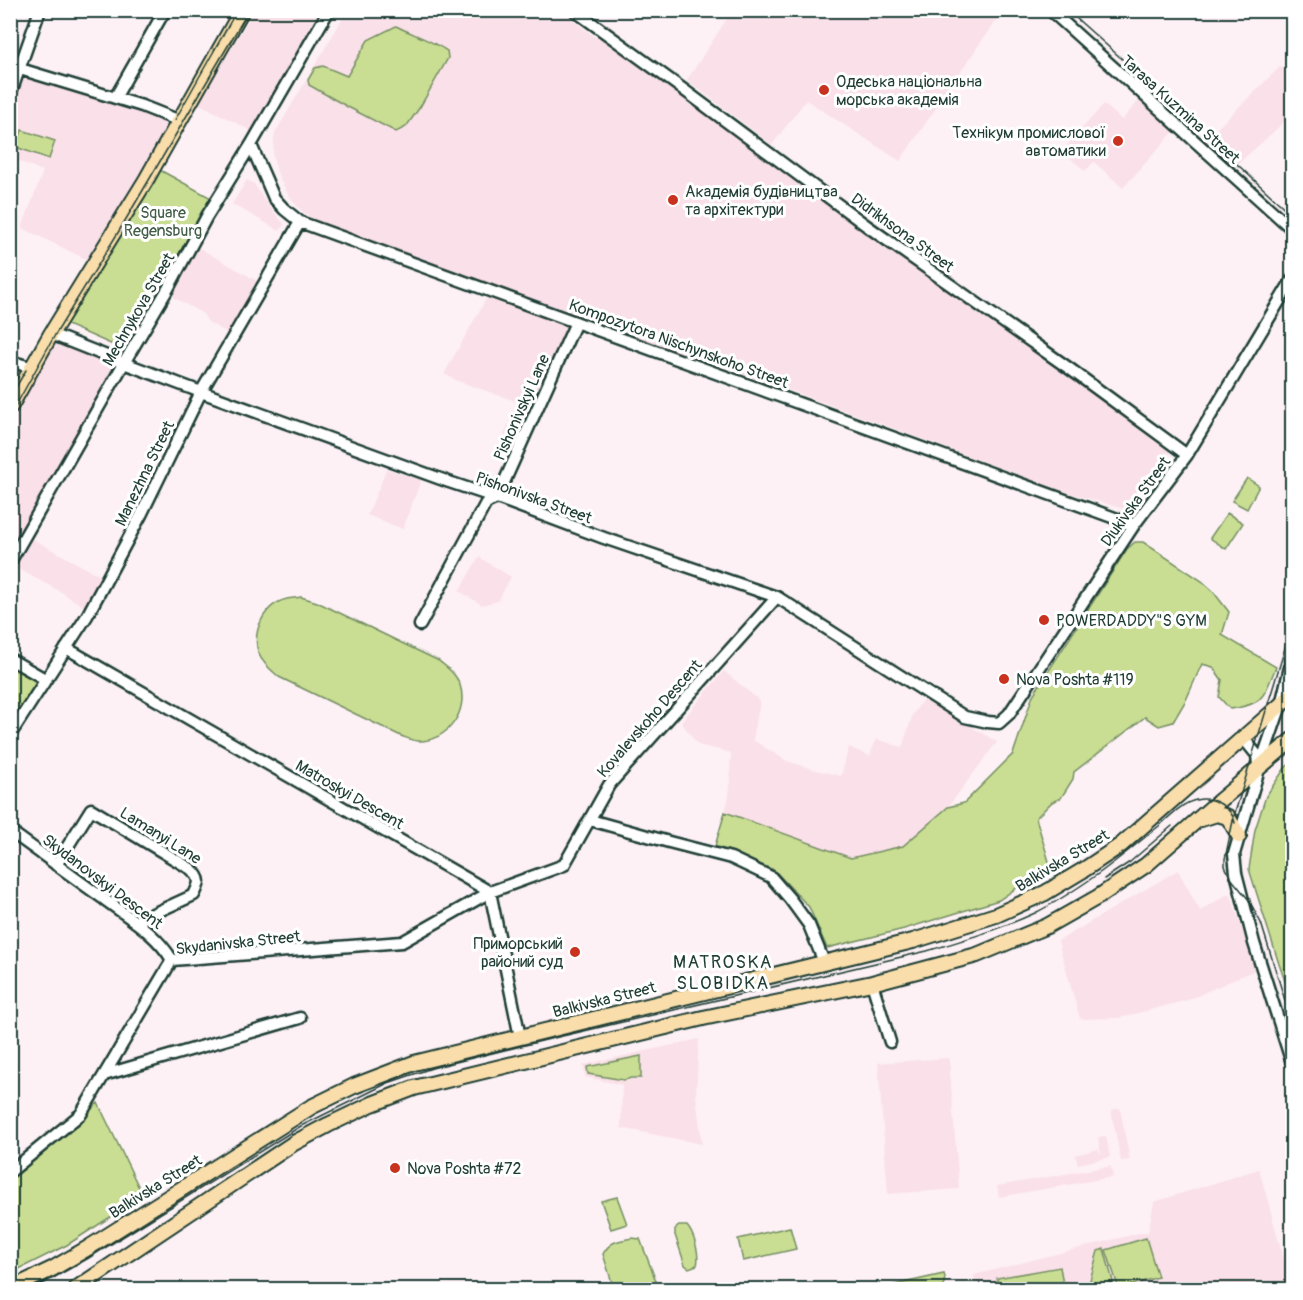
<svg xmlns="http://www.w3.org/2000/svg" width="1303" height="1300" viewBox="0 0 1303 1300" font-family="Pangolin,sans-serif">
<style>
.built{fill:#fae0e8}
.green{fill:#c9de93;stroke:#748e64;stroke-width:1.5}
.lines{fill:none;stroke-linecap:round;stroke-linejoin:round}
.minor-casing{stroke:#1f3d34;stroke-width:15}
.major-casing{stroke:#1f3d34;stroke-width:18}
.minor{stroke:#fff;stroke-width:10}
.major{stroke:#f9deab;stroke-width:14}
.tram{stroke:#1f3d34;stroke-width:1.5}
.poi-dot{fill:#c8321e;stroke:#fff;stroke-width:2}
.labels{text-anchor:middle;stroke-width:6;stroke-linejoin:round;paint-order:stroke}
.poi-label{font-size:16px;fill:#1f3d34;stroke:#fff;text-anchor:start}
.street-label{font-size:16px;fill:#1f3d34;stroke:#fff}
.park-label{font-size:16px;fill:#415d47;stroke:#fff}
.neighbourhood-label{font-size:18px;letter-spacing:1.5px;fill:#1f3d34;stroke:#fff}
</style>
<rect width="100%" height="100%" fill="#fdf1f5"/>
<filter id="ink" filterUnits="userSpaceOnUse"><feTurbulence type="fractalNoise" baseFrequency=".0167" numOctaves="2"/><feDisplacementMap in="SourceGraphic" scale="12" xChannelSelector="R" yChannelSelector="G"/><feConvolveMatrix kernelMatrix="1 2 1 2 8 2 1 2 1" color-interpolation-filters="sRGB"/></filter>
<g filter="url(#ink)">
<path class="built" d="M254,11H328L257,134L198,103Z
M347,11H561L596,38L607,24L870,232L976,307L1170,452L1130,511L1054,488L798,393L510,297L512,294L423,259L315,220L304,213L297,206L288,194L280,179L277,172L273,156L274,141L275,133Z
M732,11V10L1002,11L900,161L806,100L772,145L687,80Z
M1281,66L1292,76V115L1229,172L1200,145Z
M20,70L142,106L174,129L94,263L22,228L43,171L11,158L10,98Z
M1143,96L1178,127L1123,188L1094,162L1085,171L1062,151L1104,104L1122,120Z
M247,180L254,184L267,204L284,224L280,231L232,204Z
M194,245L259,282L229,334L208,322L203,314L166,293Z
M490,292L575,323L522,442L504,435L518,402L458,381L444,374Z
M52,335L123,363L11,561V408Z
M386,469L421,480L403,529L367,515L380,486Z
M27,536L104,578L86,608L61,592L24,572L11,566Z
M479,557L511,577L498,601L482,605L459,591Z
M724,671L760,701L753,740L787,761L816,770L841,776L849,747L870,756L876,739L902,747L913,714L924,698L997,742L948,807L903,846L851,858L725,812L729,796L731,753L698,745L681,722Z
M1178,870L1200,911L1228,894L1231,895L1255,970L1188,1000L1119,1018L1080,1019L1058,941Z
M699,1039L696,1095L702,1144L621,1128L622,1085L585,1077L583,1065Z
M949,1058L959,1189L888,1194L878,1063Z
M1120,1108L1130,1160L1121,1161L1111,1110Z
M1106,1136L1110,1157L1078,1164L1075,1155L1098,1149L1101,1155L1098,1137Z
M1111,1166L1113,1177L999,1197L997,1186Z
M1259,1169L1292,1289L976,1290L974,1275L1139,1233L1148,1232L1154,1202Z"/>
<path class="green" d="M396,26C412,34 433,41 447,51L448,58L420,107L406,127L396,132L346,106L309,85L308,80L315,68L323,66L347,76L368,40Z
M22,130L55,141L49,159L16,147Z
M158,169L213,199L120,348L65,324Z
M1247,478L1259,486L1247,509L1232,501Z
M1227,513L1243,523L1226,549L1210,538Z
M1135,542H1143L1202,581L1212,590L1229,612L1222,635L1276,667C1263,697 1265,704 1230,709L1219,697L1222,680L1213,667L1202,664L1186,700L1173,722L1159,726L1145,717L1074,772L1073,779L1061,798L1052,802L1036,818L1050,865L999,900L904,929L827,948L809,907L774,870L715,846L725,812L851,858L903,846L948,807L964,803L1013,754L1033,695L1127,549Z
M301,597L317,602L439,661C448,668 456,674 460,685C469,712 447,741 419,741C413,741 407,738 401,736L279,677C271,670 262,663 258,652C252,630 265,604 287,599C292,598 297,598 301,597Z
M11,659L45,679L11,735Z
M1292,762V1001L1279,964L1249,869L1255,830L1266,796L1285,768Z
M641,1056V1078H631L624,1080L588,1074L587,1067Z
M98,1103L143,1196L67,1245L11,1273V1177Z
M617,1197L627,1224L611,1229L601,1201Z
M679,1226H687C694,1234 700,1254 697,1265L689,1268L685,1265L675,1235V1229Z
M790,1227L796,1249L743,1261L738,1239Z
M632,1238L640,1239L659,1289H614L603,1254C610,1241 618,1241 632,1238Z
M1146,1238L1158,1277L1119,1289L1106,1250Z
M1104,1249L1115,1289H1090L1089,1284L1098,1251Z
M1060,1267L1064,1289H999L997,1278Z
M944,1274L945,1277L943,1289H876Z"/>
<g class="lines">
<g class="minor-casing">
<path id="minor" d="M574,10L684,90L867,226L1070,369L1187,455
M1050,10L1292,229
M20,69L142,106L180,121
M10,95L40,10
M115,98L165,10
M251,145L274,198L284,209L300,222L1134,525
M51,334L124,363L201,392L449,482L497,498L604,538L777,597L965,717L988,722L999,723L1009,714L1134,525L1187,455L1292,280
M10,361L33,368
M10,562L124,363L169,287L207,216L251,145L329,10
M420,625L486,503L497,498L576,322
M66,648L490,892L520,1037
M10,659L45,679
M1292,659L1281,705L1259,769L1234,854L1236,873L1254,943L1292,1063
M10,735L87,616L141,515L201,392L300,222
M1244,739L1257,755L1258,765
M590,820L669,842L731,858L771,877L790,899L809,925L824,962
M10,831C42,854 73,877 104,899C128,917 157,934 172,960
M56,865L91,809L191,869C202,879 200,883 194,895L135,922
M172,960L402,942L490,892L564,865L609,785L777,597
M872,983L890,1042
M104,1075L300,1018
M10,1172L81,1114L172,960"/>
</g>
<g class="major-casing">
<path id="major" d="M10,407L51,334L146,180L242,10
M1201,819L1217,814L1228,817L1239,836
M10,1289L52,1269L88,1248L311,1107L354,1086L414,1063L913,941L996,915L1045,893L1085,869L1121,845L1292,695
M74,1290L294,1143L328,1125L372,1104L414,1088L703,1018L872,983L977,955L1047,926L1098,897L1146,865L1211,808L1292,740"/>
</g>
<use href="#minor" class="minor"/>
<use href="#major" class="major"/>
<path class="tram" d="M1067,10L1158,91L1292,215
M175,120L237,10
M10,397L26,370
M10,416L55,335L119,231L249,10
M1292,625L1234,816L1225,859V866L1230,877L1249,900L1261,923L1292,1023
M1104,879L1130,862L1172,826
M32,1290L87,1259L301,1126L388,1083L432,1068L554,1038L927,951C964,940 1000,929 1035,913C1057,902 1078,888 1098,874C1119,859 1139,842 1159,826C1170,816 1182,803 1196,800C1213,796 1232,807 1235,823"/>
</g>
</g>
<g class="poi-dot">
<circle cx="824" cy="90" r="6"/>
<circle cx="1118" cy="141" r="6"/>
<circle cx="673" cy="200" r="6"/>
<circle cx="1044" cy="620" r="6"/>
<circle cx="1004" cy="679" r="6"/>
<circle cx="575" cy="952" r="6"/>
<circle cx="395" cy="1168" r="6"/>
</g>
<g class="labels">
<g class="poi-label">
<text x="836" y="87">Одеська національна<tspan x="836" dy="18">морська академія</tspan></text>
<text x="1106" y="138" text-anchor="end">Технікум промислової<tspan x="1106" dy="18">автоматики</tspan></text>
<text x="685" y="197">Академія будівництва<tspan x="685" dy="18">та архітектури</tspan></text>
<text x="1056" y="626">POWERDADDY"S GYM</text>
<text x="1016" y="685">Nova Poshta #119</text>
<text x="563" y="949" text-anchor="end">Приморський<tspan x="563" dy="18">районий суд</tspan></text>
<text x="407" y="1174">Nova Poshta #72</text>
</g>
<g class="street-label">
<text transform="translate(1181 109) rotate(42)" y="6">Tarasa Kuzmina Street</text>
<text transform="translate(903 232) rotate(36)" y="6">Didrikhsona Street</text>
<text transform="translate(138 309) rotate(-60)" y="6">Mechnykova Street</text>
<text transform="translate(679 343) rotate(20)" y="6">Kompozytora Nischynskoho Street</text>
<text transform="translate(521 407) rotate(-66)" y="6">Pishonivskyi Lane</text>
<text transform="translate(144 473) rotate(-64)" y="6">Manezhna Street</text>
<text transform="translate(534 497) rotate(20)" y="6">Pishonivska Street</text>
<text transform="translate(1135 501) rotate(-54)" y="6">Diukivska Street</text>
<text transform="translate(649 718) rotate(-49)" y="6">Kovalevskoho Descent</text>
<text transform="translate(350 794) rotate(30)" y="6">Matroskyi Descent</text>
<text transform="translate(161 835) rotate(32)" y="6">Lamanyi Lane</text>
<text transform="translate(1062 860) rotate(-31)" y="6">Balkivska Street</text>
<text transform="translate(103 881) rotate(37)" y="6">Skydanovskyi Descent</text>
<text transform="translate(238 942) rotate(-6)" y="6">Skydanivska Street</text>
<text transform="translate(604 999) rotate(-14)" y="6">Balkivska Street</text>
<text transform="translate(155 1186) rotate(-32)" y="6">Balkivska Street</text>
</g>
<g class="park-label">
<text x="163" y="218">Square<tspan x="163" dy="18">Regensburg</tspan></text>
</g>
<g class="neighbourhood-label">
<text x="723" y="968">MATROSKA<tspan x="723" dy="21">SLOBIDKA</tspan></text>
</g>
</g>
<rect width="1303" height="1300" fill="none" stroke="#fff" stroke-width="36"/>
<rect x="18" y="18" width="1267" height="1264" fill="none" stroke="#1f3d34" stroke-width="2" filter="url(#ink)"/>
</svg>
